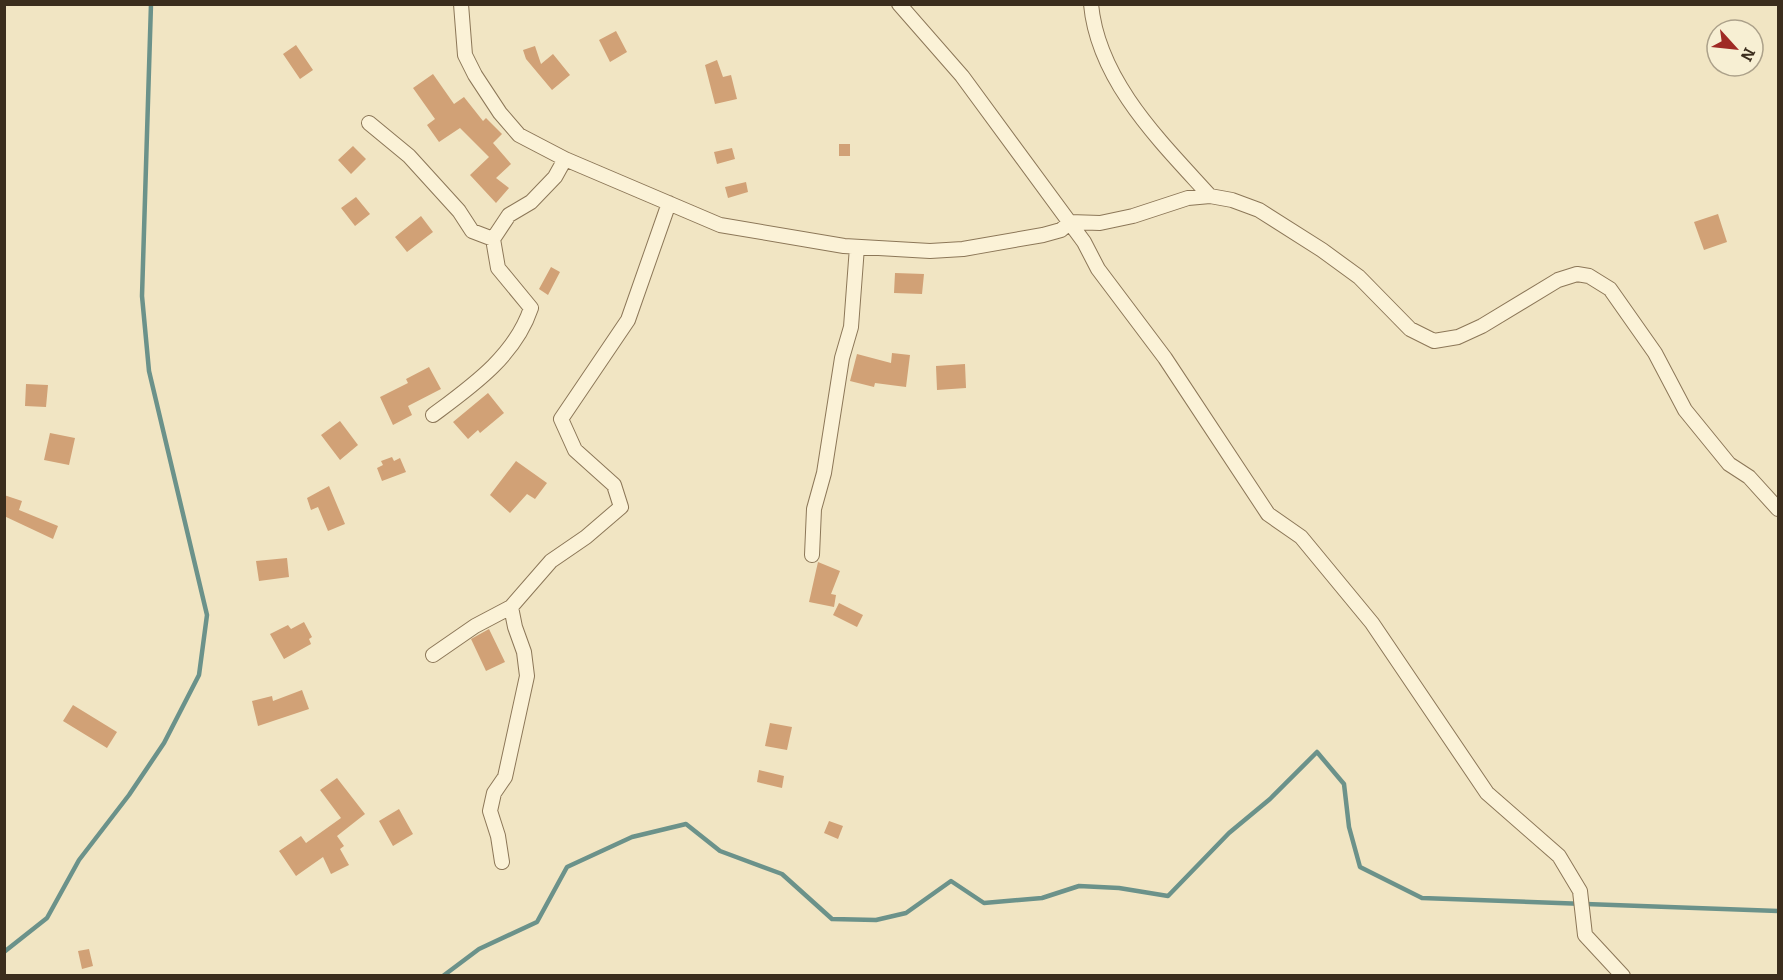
<svg xmlns="http://www.w3.org/2000/svg" width="1783" height="980" viewBox="0 0 1783 980" font-family="Bitter,serif">
<style>
.lines{fill:none;stroke-linecap:round;stroke-linejoin:round}
.stream{stroke:#6b928a;stroke-width:4.5}
.building{fill:#d1a176}
.minor-casing{stroke:#8c7758;stroke-width:16}
.minor{stroke:#fbf2d7;stroke-width:14}
</style>
<rect width="100%" height="100%" fill="#f1e5c3"/>
<g class="lines">
<path class="stream" d="M4,952L47,918L79,860L129,795L164,743L199,675L207,615L149,371L142,296L151,4
M443,976L479,949L537,922L567,867L632,837L686,824L720,851L782,874L832,919L876,920L906,913L951,881L984,903L1042,898L1079,886L1119,888L1168,896L1229,833L1270,799L1317,752L1344,784L1349,827L1360,867L1422,898L1778,911"/>
</g>
<path class="building" d="M616,31L627,52L610,62L599,40Z
M296,45L313,70L300,79L283,54Z
M535,46L541,64L553,54L570,75L552,90L526,59L523,50Z
M717,60L723,77L731,75L737,99L715,104L705,65Z
M433,74L454,104L464,97L483,121L486,118L502,134L493,143L511,164L496,178L509,188L496,203L470,175L489,157L460,128L439,142L427,125L435,119L413,88Z
M839,144H850V156H839Z
M353,146L366,159L351,174L338,160Z
M732,148L735,159L717,164L714,152Z
M746,182L748,192L728,198L725,187Z
M356,197L370,214L355,226L341,208Z
M1718,214L1727,242L1704,250L1694,222Z
M421,216L433,232L407,252L395,237Z
M551,267L560,272L548,295L539,289Z
M895,273L924,274L922,294L894,293Z
M892,353L910,355L906,387L875,383L874,387L850,381L857,354L891,363Z
M965,364L966,388L937,390L936,366Z
M429,367L441,389L408,406L412,415L393,425L380,397L408,383L406,379Z
M26,384L48,385L46,407L25,406Z
M488,393L504,413L480,433L478,430L468,439L453,422Z
M340,421L358,445L340,460L321,435Z
M50,433L75,438L69,465L44,460Z
M392,457L394,461L400,458L406,472L382,481L377,468L383,465L381,461Z
M516,461L547,483L535,499L527,494L510,513L490,495Z
M329,486L345,524L328,531L318,507L311,510L307,498Z
M4,495L22,501L19,510L58,526L53,539L4,516Z
M287,558L289,577L259,581L256,561Z
M818,562L840,571L831,594L836,595L834,607L809,602Z
M839,603L863,615L857,627L833,615Z
M304,622L312,637L309,639L311,644L284,659L270,634L288,625L291,629Z
M489,629L505,662L486,671L471,639Z
M302,690L309,709L258,726L252,701L272,696L273,701Z
M73,705L117,732L107,748L63,721Z
M770,723L792,727L787,750L765,746Z
M759,770L784,776L782,788L757,782Z
M337,778L365,814L337,836L344,846L340,849L349,865L331,874L323,857L296,876L279,851L301,836L306,843L341,818L320,790Z
M399,809L413,834L393,846L379,821Z
M829,821L843,826L838,839L824,833Z
M89,949L93,966L82,969L78,951Z"/>
<g class="lines">
<g class="minor-casing">
<path id="minor" d="M461,4L465,55L475,75L500,113L519,135L565,159L720,225L844,246L930,251L963,249L1043,235L1061,230L1070,222L1100,223L1133,216L1188,198L1210,196L1232,200L1259,210L1322,250L1359,277L1410,329L1434,341L1458,337L1482,326L1558,280L1577,274L1589,276L1610,289L1655,353L1685,410L1729,464L1749,477L1778,509
M899,4L962,76L1084,242L1098,269L1165,358L1268,514L1301,537L1372,623L1487,793L1559,856L1580,891L1585,935L1623,976
M1091,4C1098,81 1161,142 1210,196
M369,123L409,156L459,211L472,231L493,239
M433,415C472,386 515,356 531,308L498,268L493,239L509,215L531,202L555,177L565,159
M812,555L814,509L824,473L842,358L851,327L857,247
M433,655L475,626L511,607L551,561L586,537L621,507L614,485L575,450L561,419L628,320L669,203
M502,862L498,836L490,811L494,793L505,777L527,676L524,652L515,627L511,607"/>
</g>
<use href="#minor" class="minor"/>
</g>
<rect width="1783" height="980" fill="none" stroke="#3b2d1d" stroke-width="12"/>
<g transform="translate(1735 48) rotate(117)"><circle r="28" fill="#f7efd3" stroke="#aca18a" stroke-width="1.5"/>
<path d="M0-4.5L10 22L0 15L-10 22Z" fill="#9f2a25"/>
<text y="-9" font-size="16" font-weight="bold" text-anchor="middle" fill="#3b2d1d">N</text>
</g>
</svg>
